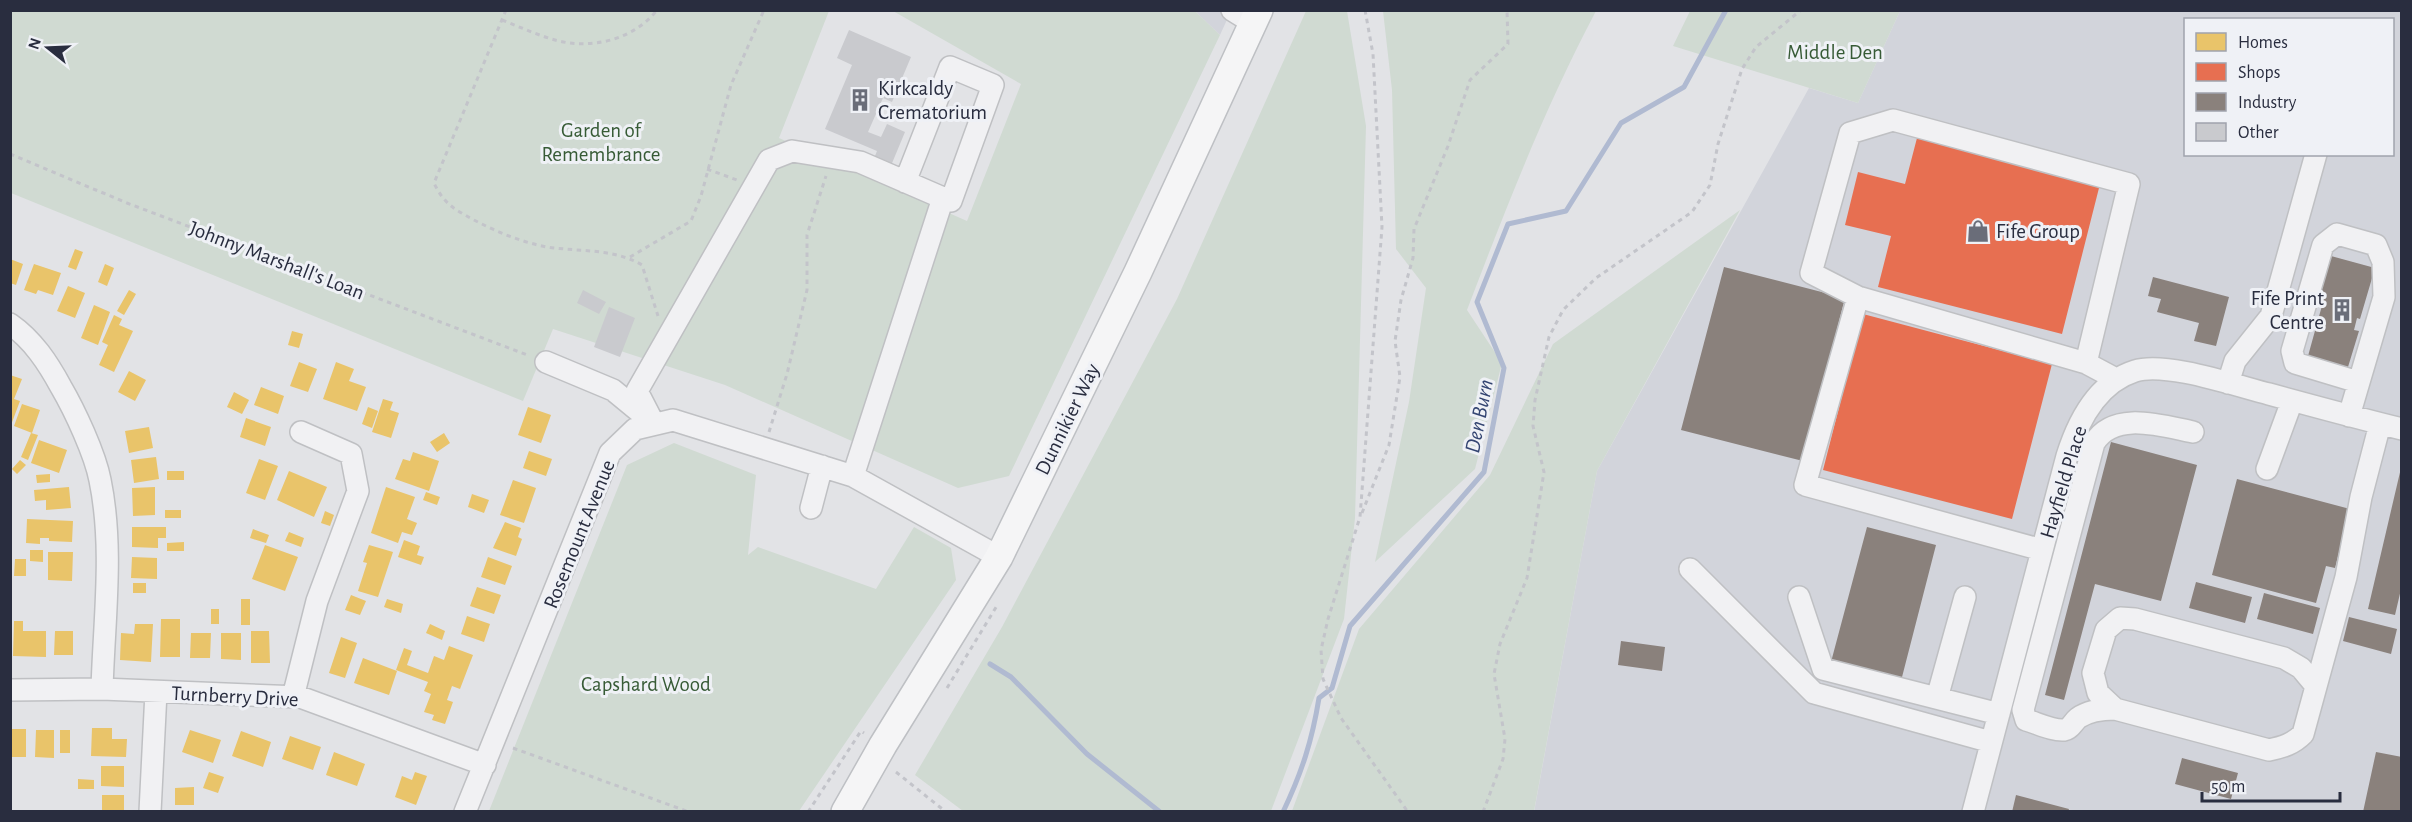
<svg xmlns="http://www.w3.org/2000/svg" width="2412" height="822" viewBox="0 0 2412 822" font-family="'Alegreya Sans',sans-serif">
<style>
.built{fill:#d2d4db;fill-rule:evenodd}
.green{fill:#d0dad2}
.homes{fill:#e9c46a}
.shops{fill:#e76f51}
.industry{fill:#8a817c}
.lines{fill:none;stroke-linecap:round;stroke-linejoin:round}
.stream{stroke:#b0bad1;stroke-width:5}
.building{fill:#c9cace}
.minor-casing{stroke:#bfc0c3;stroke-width:24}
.major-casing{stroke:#bec0c4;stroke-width:30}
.path{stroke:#c3c4ca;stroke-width:3;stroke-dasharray:4.5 4.5;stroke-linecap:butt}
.minor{stroke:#f1f1f3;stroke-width:21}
.major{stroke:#f5f5f6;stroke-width:27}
.labels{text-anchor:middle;stroke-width:6;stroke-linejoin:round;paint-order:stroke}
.park-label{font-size:21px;fill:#375b36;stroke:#eff1f6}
.poi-label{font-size:21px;fill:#292d3f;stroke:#eff1f6;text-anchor:start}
.street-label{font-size:21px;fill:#292d3f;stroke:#eff1f6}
.water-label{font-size:22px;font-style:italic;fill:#344572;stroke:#eff1f6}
</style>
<rect width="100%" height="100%" fill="#e2e3e6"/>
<path class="built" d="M1195,11H1231L1220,35Z
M1900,11H2401V811L1534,812L1597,471L1809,88L1858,103ZM2186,20H2392V154H2186Z"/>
<path class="green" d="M10,11H829L779,138L967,221L1021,84L893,11H1195L1220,35L1009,476L958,488L725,385L553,329L523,401L11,193Z
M1306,11H1347L1366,126L1355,518L1344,619L1271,811H963L915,775L1002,627L1177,299Z
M1383,11H1596C1545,107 1506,208 1467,310L1502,363L1475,469L1375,562L1409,402L1426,288L1396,249L1392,90Z
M1690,11V10L1900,11L1858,103L1673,46Z
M1740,210L1597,471L1534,811H1292L1359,629L1490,475L1553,344Z
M674,443L756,475L748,555L758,547L876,589L914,527L951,548L956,580L799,811H489L627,465Z"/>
<path class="homes" d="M75,249L83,252L76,270L68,267Z
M10,259L23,264L16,285L10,283Z
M34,264L61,273L53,295L38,290L36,294L24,290Z
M105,264L114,268L107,286L98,282Z
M68,286L85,293L75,318L57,311Z
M129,290L136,294L124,315L117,311Z
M94,305L110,312L98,345L81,338Z
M114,315L122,319L119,325L133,331L114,372L99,365L108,345L102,342Z
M292,331L303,334L299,348L288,345Z
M299,362L317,369L308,392L290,386Z
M336,362L354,369L349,381L366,387L357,411L323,399Z
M129,371L146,380L135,401L118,392Z
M10,375L22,379L14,399L20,401L11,425Z
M261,387L284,396L278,414L254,405Z
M234,392L249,400L242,414L227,407Z
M383,399L393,402L390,410L399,413L391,438L372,432Z
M22,404L40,410L32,433L14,426Z
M368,407L378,411L372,428L362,424Z
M528,407L551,415L541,443L518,435Z
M246,418L271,427L265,446L240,437Z
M149,427L153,448L129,453L125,431Z
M31,433L38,435L28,460L21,457Z
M444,433L450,443L437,452L430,442Z
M39,440L67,450L59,473L31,463Z
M529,451L552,459L546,476L523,468Z
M413,452L439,461L429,491L395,479L403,459L410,461Z
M156,457L159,479L134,483L131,460Z
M259,459L278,466L265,500L246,493Z
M20,460L26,465L17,474L12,469Z
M167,471H184V480H167Z
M289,471L327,487L314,517L277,500Z
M50,474V482L37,483L36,475Z
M513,480L536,488L524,523L500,515Z
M69,487L71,508L46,510V500L35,501L34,490Z
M155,487V515L133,516L132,488Z
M386,487L415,497L407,519L417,523L412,535L402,532L398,543L371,533Z
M426,492L440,497L437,505L423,500Z
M472,494L489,500L484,513L468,507Z
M165,510H181V518H165Z
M325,511L334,515L330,526L321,523Z
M27,519L73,521L72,542L49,541V538H40V544L26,543Z
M505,522L521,528L518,537L522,539L516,556L493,548Z
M132,527H166V538H158V548L132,547Z
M253,529L269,535L266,543L250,538Z
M289,532L304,538L301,547L285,541Z
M404,540L420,546L417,555L424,557L421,565L398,557Z
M184,542V551H167V543Z
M265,545L298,557L285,591L252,579Z
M369,545L393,552L378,597L358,591L367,563L363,562Z
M30,550H43V562L30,561Z
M48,552H73L72,581L48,580Z
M132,557L157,558V579L131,578Z
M488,557L512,566L505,585L481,577Z
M15,559H26V576H14Z
M133,583H146V593H133Z
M477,587L501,595L494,614L470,606Z
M351,595L366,601L360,615L345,610Z
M241,599H250V625H241Z
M387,599L403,604L401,613L384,607Z
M211,609H219V624H211Z
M467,616L490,624L484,642L461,634Z
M161,619H180V657H160Z
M14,621H23V631H46V657L13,656Z
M135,624H153L151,662L120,660L121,633L134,634Z
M430,624L445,631L442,640L426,633Z
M55,631H73V655H54Z
M251,631H269L270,663H251Z
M191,633H211L210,658H190Z
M221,633H241V660L221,659Z
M341,637L357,643L345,678L329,673Z
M449,646L473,655L460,689L452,686L447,700L453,702L445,724L432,720L434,715L424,712L431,694L424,691L428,682L396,670L404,648L412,651L407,665L428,673L434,656L444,660Z
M363,658L397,671L389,695L354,683Z
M92,728H112V739H127L126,757L91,756Z
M10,729H26V757H10Z
M36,730H54V758L35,757Z
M60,730H70V753H60Z
M190,730L221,740L213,763L182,752Z
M241,731L271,742L263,767L232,756Z
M290,736L321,747L313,770L282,759Z
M334,752L365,764L357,786L326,775Z
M101,766H124V787L101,786Z
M209,772L224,777L218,793L203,788Z
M415,772L427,776L416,805L395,797L402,776L412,780Z
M78,779L94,780V789H78Z
M194,787V805H175V788Z
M102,795H124V812H102Z"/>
<path class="shops" d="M1917,138L2100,184L2062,334L1878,287L1891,236L1845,225L1858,172L1905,184Z
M1863,314L2052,364L2012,519L1823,470Z"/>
<path class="industry" d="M2331,256L2375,268L2360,319L2357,318L2354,330L2359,331L2348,367L2308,356L2323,302L2318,301Z
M1724,267L1845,298L1803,461L1681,430Z
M2153,277L2229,297L2216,346L2194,341L2199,323L2157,312L2161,299L2148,296Z
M2111,442L2197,465L2161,601L2095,584L2064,700L2045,695Z
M2401,468L2402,585L2395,615L2368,609Z
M2237,479L2350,509L2335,568L2326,566L2316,603L2212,575Z
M1867,527L1936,545L1901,681L1831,662Z
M2196,582L2252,597L2245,623L2189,608Z
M2264,593L2320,608L2313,634L2257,619Z
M2349,617L2397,629L2391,654L2343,641Z
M1621,641L1665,647L1662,671L1618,665Z
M2376,752L2402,757V812H2363Z
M2182,758L2238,773L2231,799L2175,784Z
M2016,795L2069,809L2068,812H2012Z"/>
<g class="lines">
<path class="stream" d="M990,664L1011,677L1087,754L1160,812
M1283,812C1302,772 1312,741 1319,698L1332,688L1350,626L1484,472L1504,368L1477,302L1508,224L1566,211L1621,123L1684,87L1726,10"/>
</g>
<path class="building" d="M849,30L911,57L892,102L883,98L868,132L881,137L887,124L905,132L890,168L873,161L877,151L825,129L852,65L837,58Z
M583,290L606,302L599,314L577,303Z
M609,307L635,318L620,357L594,347Z"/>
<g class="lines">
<g class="minor-casing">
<path id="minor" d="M1232,10L1253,23
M1858,297L1805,485L2042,550
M10,324C33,340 48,363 61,387C75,411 95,454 100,480C114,548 104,620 102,689
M546,362L613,390L647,418
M2086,363L2129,184L1893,120L1850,133L1811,273L1858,297L2086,363L2116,379
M2228,383L2235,361L2271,316L2316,154
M2349,416L2384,297L2383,262L2376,245L2337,234L2323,245L2292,351L2295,363L2358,382
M654,424L637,391L769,160L792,151L860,162L943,198L951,201L993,85L950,67L905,182
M2193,432C2162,426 2114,410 2094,443L2023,710L2026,720C2037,723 2053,731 2064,730C2071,729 2073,722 2078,718C2088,711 2104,709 2115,709L2269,750C2283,747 2293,744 2303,734L2346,577L2361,497L2380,424
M2267,469L2292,401
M853,476L943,198
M811,508L822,466
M1690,569L1814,693L1991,742
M1799,597L1823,669L1999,714
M10,690L102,689L300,697L485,765
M293,697L317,601L358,491L351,454L301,432
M1937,698L1965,597
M2115,709L2098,693L2093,673L2106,630L2120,618L2135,619L2284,658L2301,668L2316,686
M150,812L156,692
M465,812L610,453L635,429L673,420L853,476L999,557
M1973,812L2067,456C2078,421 2097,383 2135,371C2165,361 2237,386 2269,394C2313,406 2357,418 2402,429"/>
</g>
<g class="major-casing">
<path id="major" d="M845,812L883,745L999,557L1138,272L1259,10"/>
</g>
<path class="path" d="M506,10L434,183C444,204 454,209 474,220C497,232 521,242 547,247C580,252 613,248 642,265L658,316
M1365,10L1373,54L1382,227L1360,517L1328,619L1321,650L1323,679L1341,718L1408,812
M502,20C520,27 537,35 555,40C590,50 634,40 657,10
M10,154L127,203L530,356
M707,169L737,180
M630,257L691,221L701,196L731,85L764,10
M769,432L787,374L807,290V235L826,176
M1362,513L1389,445L1400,377L1395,341L1401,300L1413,258L1414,229L1448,146L1470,80L1508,44L1507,10
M947,688L998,604
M513,748L689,812
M896,772L946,812
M808,812L861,731L864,733
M1483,812L1503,759L1505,739L1494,674L1500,644L1527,578L1544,472L1533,426L1535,400L1549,337L1563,310L1596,278L1692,212L1710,185L1718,144L1742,69L1756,47L1801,10"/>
<use href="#minor" class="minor"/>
<use href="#major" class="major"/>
</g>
<defs>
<g id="building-bare" transform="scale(1.8)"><path d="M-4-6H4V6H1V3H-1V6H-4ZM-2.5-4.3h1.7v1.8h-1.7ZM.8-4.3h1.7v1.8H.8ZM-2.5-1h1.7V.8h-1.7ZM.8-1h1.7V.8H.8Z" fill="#6a6d79" stroke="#eff1f6" stroke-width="2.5" paint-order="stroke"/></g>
<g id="shop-bare" transform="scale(1.8)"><path d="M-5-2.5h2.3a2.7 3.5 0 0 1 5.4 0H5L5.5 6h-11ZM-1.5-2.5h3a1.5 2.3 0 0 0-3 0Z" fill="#6a6d79" stroke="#eff1f6" stroke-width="2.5" paint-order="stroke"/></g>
</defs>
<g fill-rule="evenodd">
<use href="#building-bare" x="860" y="100"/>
<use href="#shop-bare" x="1978" y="231"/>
<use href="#building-bare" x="2342" y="310"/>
</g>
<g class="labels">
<g class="park-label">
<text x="1835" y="59">Middle Den</text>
<text x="601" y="137">Garden of<tspan x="601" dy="24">Remembrance</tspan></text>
<text x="646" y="691">Capshard Wood</text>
</g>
<g class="poi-label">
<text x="878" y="95">Kirkcaldy<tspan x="878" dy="24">Crematorium</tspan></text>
<text x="1996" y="238">Fife Group</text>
<text x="2324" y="305" text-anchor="end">Fife Print<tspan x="2324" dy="24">Centre</tspan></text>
</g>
<g class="street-label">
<text transform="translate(277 260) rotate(21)" y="7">Johnny Marshall's Loan</text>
<text transform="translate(1067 419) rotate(-64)" y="7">Dunnikier Way</text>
<text transform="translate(2063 482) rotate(-73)" y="7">Hayfield Place</text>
<text transform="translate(579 534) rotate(-68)" y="7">Rosemount Avenue</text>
<text transform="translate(235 696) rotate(3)" y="7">Turnberry Drive</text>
</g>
<g class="water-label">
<text transform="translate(1478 416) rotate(-79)" y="8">Den Burn</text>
</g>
</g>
<rect width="2412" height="822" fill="none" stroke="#292d3f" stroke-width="24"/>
<rect x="2184" y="18" width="210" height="138" fill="#eff1f6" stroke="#a0a3ad" stroke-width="1.5"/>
<rect x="2196" y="33" width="30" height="18" fill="#e9c46a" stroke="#a0a3ad" stroke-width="1.5"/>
<text x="2238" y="48" font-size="18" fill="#292d3f">Homes</text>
<rect x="2196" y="63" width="30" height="18" fill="#e76f51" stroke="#a0a3ad" stroke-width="1.5"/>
<text x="2238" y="78" font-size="18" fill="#292d3f">Shops</text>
<rect x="2196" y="93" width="30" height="18" fill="#8a817c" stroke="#a0a3ad" stroke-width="1.5"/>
<text x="2238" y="108" font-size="18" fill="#292d3f">Industry</text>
<rect x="2196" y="123" width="30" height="18" fill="#c9cace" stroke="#a0a3ad" stroke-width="1.5"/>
<text x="2238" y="138" font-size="18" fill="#292d3f">Other</text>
<g transform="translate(48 48) rotate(288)" stroke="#eff1f6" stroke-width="4.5" paint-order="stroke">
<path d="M0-4.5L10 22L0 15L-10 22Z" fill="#292d3f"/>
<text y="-9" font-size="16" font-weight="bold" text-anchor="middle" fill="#292d3f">N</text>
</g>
<path d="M2202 792v9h138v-9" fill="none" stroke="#292d3f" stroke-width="3"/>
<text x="2211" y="792" font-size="18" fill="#292d3f" stroke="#eff1f6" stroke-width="4.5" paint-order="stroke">50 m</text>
</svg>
